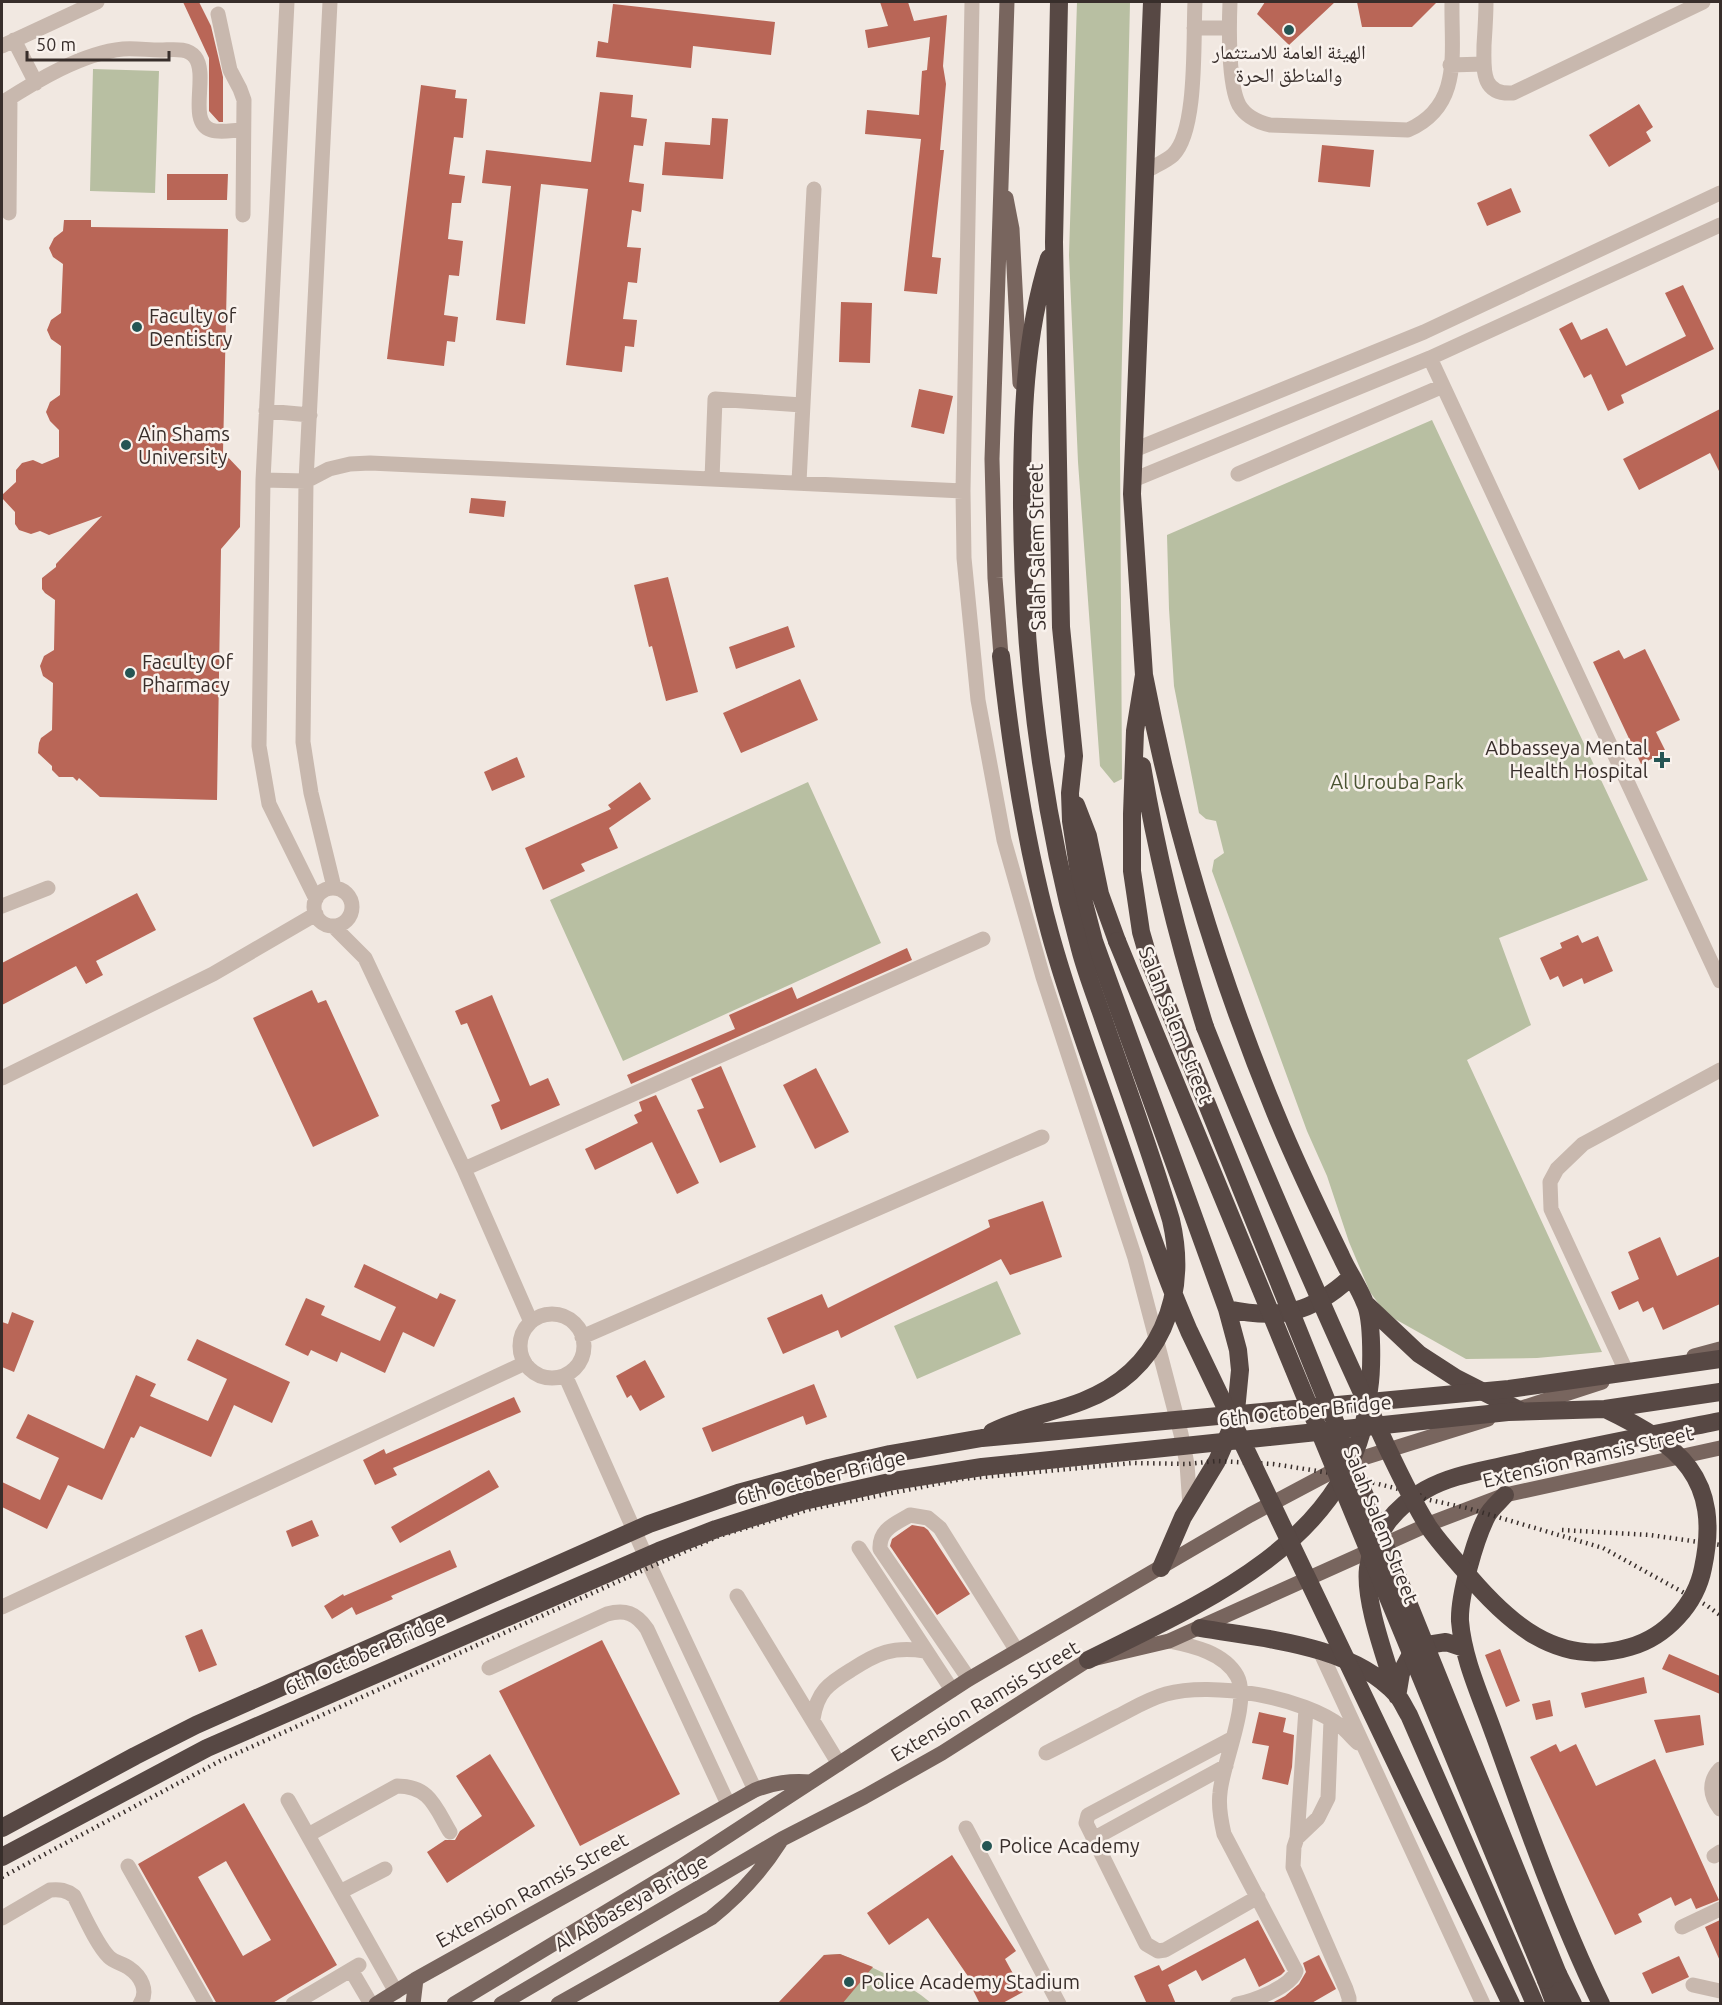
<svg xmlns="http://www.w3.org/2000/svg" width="1722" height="2005" viewBox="0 0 1722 2005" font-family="Ubuntu,'Noto Naskh Arabic',sans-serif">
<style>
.green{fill:#b8bfa2}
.building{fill:#b96657;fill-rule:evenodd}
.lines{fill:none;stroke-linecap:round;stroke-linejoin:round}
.minor{stroke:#c8b8ae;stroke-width:15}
.major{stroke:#78655e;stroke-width:15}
.highway{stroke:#574844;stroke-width:18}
.rail{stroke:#382e2b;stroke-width:4.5;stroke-dasharray:1.5 4.5;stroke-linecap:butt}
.highway-bridge{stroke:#574844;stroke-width:18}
.poi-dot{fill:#255554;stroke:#f9f2ed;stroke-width:2}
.labels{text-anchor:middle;stroke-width:5;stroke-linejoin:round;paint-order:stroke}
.poi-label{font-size:20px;fill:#382e2b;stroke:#f9f2ed;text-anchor:start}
.street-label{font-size:20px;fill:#382e2b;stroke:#f9f2ed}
.park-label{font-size:20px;fill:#4a5332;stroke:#f9f2ed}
</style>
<rect width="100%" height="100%" fill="#f1e8e1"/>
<path class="green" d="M1077,2H1130L1120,444L1122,779L1114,783L1100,766L1078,462L1069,255Z
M93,69L159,71L155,193L90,191Z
M1432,420L1648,880L1499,938L1531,1025L1467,1060L1602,1352L1537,1358L1466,1359L1395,1319L1381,1307L1370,1292L1349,1242L1327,1176L1307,1131L1212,871L1214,860L1224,853L1216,821L1206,819L1199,813L1174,686L1169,609L1167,535Z
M808,782L881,943L623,1061L550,900Z
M997,1281L1021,1334L917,1379L894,1326Z
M840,1954C873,1967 905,1981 931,2003L779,2004L824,1955Z"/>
<path class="building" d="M183,2H199L211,26L223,77V122H219L209,111V58Z
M880,2H908L914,21L947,15L943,66L946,84L940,150H944L932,257L941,258L937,294L904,291L921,139L865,134L867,110L919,115L922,71L927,70L930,37L868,48L865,30L888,26Z
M1265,2H1335L1289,45L1257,14Z
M1357,2H1437L1412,27H1362Z
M613,4L775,22L771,55L693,46L691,68L596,57L598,41L608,43Z
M421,85L456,90L455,98L467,99L463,138L454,137L449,174L465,176L461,203H452L448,239L463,241L459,276L449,275L444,315L458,317L455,342L447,341L444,366L387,359Z
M600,92L633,95L631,117L647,119L643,146L634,145L629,182L644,184L641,212L632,210L627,247L641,248L637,283L628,282L623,319L637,320L634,347L625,346L622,372L566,365L588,189L541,184L525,324L496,320L511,186L482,183L486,150L591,162Z
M1639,104L1653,127L1646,132L1651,141L1609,167L1589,135Z
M712,118L728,119L723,179L662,175L665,142L710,145Z
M1322,145L1374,150L1370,187L1318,182Z
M167,174H228L227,200H167Z
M1511,188L1521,212L1487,226L1477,203Z
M64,220H91V227L228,229L223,452L241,471L240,527L221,549L217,800L100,797L79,778L77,781L73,777H59L52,770V766L38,753L39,743L41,738L52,730L53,683L43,676L40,666L44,656L54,650L55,600L45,593L42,589V578L56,567V564L102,516L49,535L40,531L31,534L19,530L15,524V512L2,498V495L16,482V470L22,463L33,460L42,464L59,457V430L50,421L46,412L50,402L60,395L61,346L51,339L47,330L51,320L61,313L63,264L53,257L49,248L54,238L63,231Z
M1683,285L1714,349L1621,395L1624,403L1608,411L1591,374L1584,378L1559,329L1572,322L1581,340L1607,328L1626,366L1686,336L1665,293Z
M841,302L872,303L870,363L839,362Z
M919,389L953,396L944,434L911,427Z
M1720,409V473L1710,453L1639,490L1623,459Z
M471,498L506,501L504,517L469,513Z
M668,577L698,692L666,701L652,646L649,647L634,585Z
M788,626L795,647L736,669L729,647Z
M1645,649L1680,720L1656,732L1666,752L1641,764L1593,662L1619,650L1624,659Z
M800,679L818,720L741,753L723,713Z
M517,757L525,777L492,791L484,772Z
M640,782L651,799L609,828L618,848L581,864L585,871L543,890L525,848L611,809L608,805Z
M137,893L156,930L96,961L103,975L86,984L76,966L2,1005V963Z
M1578,935L1582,943L1598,936L1613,971L1584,984L1582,978L1563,987L1558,976L1550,980L1540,958L1562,948L1560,943Z
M907,948L912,960L631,1084L627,1075L735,1029L729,1015L792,987L797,999Z
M312,990L318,1003L326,1000L379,1116L313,1147L253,1018Z
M492,995L530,1086L548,1078L560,1105L501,1130L491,1105L500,1101L467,1023L461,1025L455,1011Z
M721,1066L756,1147L720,1163L697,1110L704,1108L691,1079Z
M816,1068L849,1132L815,1149L783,1085Z
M656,1095L699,1183L677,1194L652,1142L595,1170L585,1149L638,1123L634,1115L642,1111L639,1102Z
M1043,1201L1062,1257L1010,1275L1001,1259L841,1338L838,1330L783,1354L767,1318L822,1294L828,1308L990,1227L988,1220Z
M1660,1237L1677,1276L1720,1256V1304L1663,1330L1653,1307L1643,1312L1638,1301L1619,1310L1611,1292L1639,1279L1628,1252Z
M364,1264L437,1299L440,1293L456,1300L434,1347L403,1332L385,1373L341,1352L337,1362L311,1350L308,1356L285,1345L306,1298L325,1306L321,1315L380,1341L396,1307L354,1287Z
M12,1312L34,1321L14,1372L2,1367V1322L8,1324Z
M197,1339L290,1382L272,1423L234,1405L211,1457L140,1426L134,1438L131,1437L102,1500L68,1485L47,1529L2,1507V1482L40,1500L59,1458L16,1438L28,1414L104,1449L136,1375L156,1384L150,1396L208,1421L227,1379L187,1360Z
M645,1360L665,1397L640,1411L631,1395L627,1398L616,1376Z
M814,1384L827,1417L806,1425L803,1416L712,1452L702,1428Z
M514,1397L521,1412L393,1468L397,1475L375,1485L363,1460L384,1449L386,1454Z
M489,1470L499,1487L400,1543L391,1527Z
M312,1520L319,1536L292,1547L286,1531Z
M912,1525L924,1527L928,1530L970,1594L937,1615L890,1546L892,1539Z
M450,1550L457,1567L391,1596L393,1599L356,1615L352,1607L332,1619L324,1606L343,1594L344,1596Z
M202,1629L217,1665L199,1672L185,1636Z
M602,1640L680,1794L580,1846L499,1691Z
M1500,1649L1520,1701L1506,1707L1485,1655Z
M1669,1654L1720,1676V1694L1662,1669Z
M1644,1677L1647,1693L1585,1708L1581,1693Z
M1550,1700L1553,1716L1536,1720L1532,1704Z
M1259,1712L1286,1718L1283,1732L1294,1735L1292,1767L1288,1785L1262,1779L1269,1746L1252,1743Z
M1700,1715L1704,1745L1666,1753L1654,1720Z
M1556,1744L1560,1752L1576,1744L1596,1786L1655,1759L1719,1900L1696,1909L1691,1898L1675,1906L1671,1897L1638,1914L1642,1922L1615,1935L1530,1757Z
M490,1754L535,1826L447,1883L427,1852L445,1840H455L460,1831L482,1816L456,1776Z
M244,1803L337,1965L271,2004H217L138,1864ZM226,1861L271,1940L243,1956L198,1877Z
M952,1855L1016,1951L1005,1959L1023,1992L1001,2004H980L971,1986L974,1985L928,1918L889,1945L867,1913Z
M1258,1920L1285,1971L1281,1975L1259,1987L1245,1958L1202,1981L1196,1970L1168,1985L1176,2004H1147L1134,1976L1159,1965L1162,1971Z
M1720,1920V1961L1705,1927Z
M840,1954L873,1967L842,2004H777L824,1955Z
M1319,1955L1336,1989L1310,2004H1270L1285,1996L1299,1984L1306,1972L1303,1963Z
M1679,1956L1689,1977L1652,1994L1642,1973Z"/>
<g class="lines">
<path class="minor" d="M287,2L263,480L259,746L269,804L316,899
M330,2L306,481L303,742L311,793L334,887
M972,2L963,491L964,558L978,700L1004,840L1043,977L1135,1258L1181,1434L1187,1464L1190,1506
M1230,2C1229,26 1228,84 1239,105C1246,117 1257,122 1270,125L1408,130C1463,106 1451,52 1452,2
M1486,2C1486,16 1485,30 1484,45C1484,68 1480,95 1513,93L1703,2
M218,14L230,70L240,89L244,100L243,215
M1194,28H1229
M14,40L36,83
M2,46L97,2
M1450,65L1484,64
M2,103C36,81 82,53 123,49C135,48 148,50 160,50C172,50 187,47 195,57C209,75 187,122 211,130C220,133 233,130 243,130
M1145,172C1154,166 1165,162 1173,155C1198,131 1193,37 1195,2
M9,213L10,98
M1430,358L1720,981
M266,411L310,415
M1134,450L1424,332L1720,193
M1238,474L1443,386
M712,479L715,399L802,405
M263,480L306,481L329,469L350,464L370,463L963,491
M1133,480L1430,358L1720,225
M799,482L814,189
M314 907a19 19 0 1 1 38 0a19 19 0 1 1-38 0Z
M2,906L48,888
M333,926L365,958L464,1169L531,1322
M2,1078L213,974L316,914
M464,1169L983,939
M520 1346a32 32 0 1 1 64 0a32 32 0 1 1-64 0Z
M582,1337L1042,1137
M1627,1373L1551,1209L1550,1182L1557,1169L1583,1144L1720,1070
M565,1375L650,1566L755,1790
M859,1548L952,1690
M737,1596L839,1764
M2,1607L525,1363
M1169,1641C1194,1646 1224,1653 1237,1676C1251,1702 1222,1764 1220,1793C1218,1807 1221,1821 1224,1834L1296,1971C1291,1987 1253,2001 1237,2004
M1319,1649L1483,2004
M489,1668L607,1614C625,1609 636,1613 647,1629L728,1804
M969,1679L880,1549C879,1529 895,1524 910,1515L928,1518L940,1528L1017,1651
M1306,1709L1297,1838L1294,1847L1293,1867L1346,1989L1349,1998V2004
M813,1719C817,1692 828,1684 851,1670C877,1653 893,1646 925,1651
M1233,1738L1088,1815L1086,1823L1146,1944L1158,1951L1165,1950L1258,1897
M1046,1753C1070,1741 1093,1729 1116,1717C1132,1709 1148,1699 1166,1694C1212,1681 1304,1697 1342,1727C1347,1731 1352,1738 1358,1743
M1720,1769C1708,1782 1710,1796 1720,1809
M288,1800L396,1992
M966,1828L1059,2004
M308,1835L397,1786C430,1786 435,1807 450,1832
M1297,1838L1318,1818L1328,1798L1331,1720
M1093,1839L1226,1766
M1714,1856L1720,1852
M128,1866L206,2004
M340,1892L385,1869
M2,1918L50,1890C60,1889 66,1890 74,1896C83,1913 96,1944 109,1957C115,1963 123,1963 129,1968C141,1976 149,1991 140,2004
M1682,1927L1720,1909
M351,1970L371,2004
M1693,1985L1720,1991
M293,2004L359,1965"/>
<path class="major" d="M1006,198L1012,229L1020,383
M1001,656L995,578L992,459L1007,2
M1694,1356L1720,1349
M1522,1408L1602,1382
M376,2004L416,1979L755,1790C774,1783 790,1780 811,1782
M413,2004L416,1979
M454,2004L674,1871L969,1679L1250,1515L1350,1462L1488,1419
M501,2004L782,1839L864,1797L942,1753L1088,1660L1169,1641L1434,1522L1505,1495L1720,1448
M558,2004L711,1918C739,1896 761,1872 780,1842"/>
<path class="highway" d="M1059,2L1054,242L1061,627L1074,756L1070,793L1071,821L1083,899L1094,941L1227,1309L1238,1350L1240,1370L1236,1411L1230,1431L1217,1461L1183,1517L1161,1568
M1022,504C1022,423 1024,336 1049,258
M1142,766C1157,855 1178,941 1205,1027
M1076,805L1088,836L1100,894L1117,941
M1150,963L1141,932L1132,871V814L1135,731L1144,675L1132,494L1152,2
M1367,1305L1419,1354L1456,1378L1519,1410
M1227,1309C1279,1320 1311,1314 1351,1277
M1505,1495C1499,1502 1491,1508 1487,1516C1475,1539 1459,1596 1460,1621C1463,1659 1481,1697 1494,1734C1526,1824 1559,1917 1601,2004
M1200,1628C1263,1639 1351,1644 1397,1695C1402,1701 1405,1709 1409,1715L1535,2004
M1088,1660C1189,1609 1329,1552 1362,1431C1366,1418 1367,1403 1369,1390C1372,1371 1373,1320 1365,1303C1359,1287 1348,1272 1341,1256C1318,1209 1295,1161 1275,1112C1217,971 1173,825 1144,675
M1398,1691L1401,1673L1410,1656L1427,1645L1446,1642L1464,1648
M1397,1696C1387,1661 1364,1603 1368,1568C1373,1534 1396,1506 1425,1490C1451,1475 1482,1471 1511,1464C1581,1448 1650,1435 1720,1421
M1558,1974L1573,2004
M1546,1980L1555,2004"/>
<path class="rail" d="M1562,1530L1650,1535L1720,1545
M2,1877L220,1761L719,1536L811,1509L962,1479L1133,1463L1187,1464L1217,1461L1273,1464L1343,1475L1418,1494L1425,1499L1467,1508L1603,1548L1706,1605L1720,1615"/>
<path class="highway-bridge" d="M1001,656C1011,750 1025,842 1050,933C1068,999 1092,1063 1114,1127C1138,1196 1160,1264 1189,1331L1511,2004
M1117,941L1546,1980
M1150,963L1558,1974
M1205,1027C1241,1118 1279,1207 1319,1297C1338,1341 1359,1386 1379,1430C1394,1463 1409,1495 1428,1526C1438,1541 1451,1555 1463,1569C1506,1621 1557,1669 1630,1647C1666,1637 1696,1604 1703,1568C1722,1478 1680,1445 1605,1409
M992,1432C1021,1417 1053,1413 1083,1401C1160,1371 1189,1297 1171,1220C1151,1152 1126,1085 1103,1018C1095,995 1086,972 1080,949C1040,804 1023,654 1022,504
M2,1828L135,1756L196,1725L649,1524L738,1493L829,1468L890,1454L982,1438L1509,1389L1720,1359
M2,1857L207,1748L659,1551L716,1529L804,1501L894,1481L982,1467L1508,1412L1605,1409L1720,1392"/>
</g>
<g class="poi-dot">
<circle cx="1289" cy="30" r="6"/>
<circle cx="137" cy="327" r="6"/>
<circle cx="126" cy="445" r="6"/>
<circle cx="130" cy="673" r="6"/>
<path d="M1659 751h6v6h6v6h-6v6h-6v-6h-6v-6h6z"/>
<circle cx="987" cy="1846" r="6"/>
<circle cx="849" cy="1982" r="6"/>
</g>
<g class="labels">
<g class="poi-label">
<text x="1289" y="59" text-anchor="middle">الهيئة العامة للاستثمار<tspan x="1289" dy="23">والمناطق الحرة</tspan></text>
<text x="149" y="323">Faculty of<tspan x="149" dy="23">Dentistry</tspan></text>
<text x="138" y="441">Ain Shams<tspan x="138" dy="23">University</tspan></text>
<text x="142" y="669">Faculty Of<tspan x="142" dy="23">Pharmacy</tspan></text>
<text x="1648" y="755" text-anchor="end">Abbasseya Mental<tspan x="1648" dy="23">Health Hospital</tspan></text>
<text x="999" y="1853">Police Academy</text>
<text x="861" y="1989">Police Academy Stadium</text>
</g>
<g class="street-label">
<text transform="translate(1037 547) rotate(-91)" y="7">Salah Salem Street</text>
<text transform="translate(1176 1025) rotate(68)" y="7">Salah Salem Street</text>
<text transform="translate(1305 1411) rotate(-6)" y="7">6th October Bridge</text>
<text transform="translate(1588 1457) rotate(-13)" y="7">Extension Ramsis Street</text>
<text transform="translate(821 1478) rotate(-14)" y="7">6th October Bridge</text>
<text transform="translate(1381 1525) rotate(68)" y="7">Salah Salem Street</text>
<text transform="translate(365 1654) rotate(-24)" y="7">6th October Bridge</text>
<text transform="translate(985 1701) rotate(-31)" y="7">Extension Ramsis Street</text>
<text transform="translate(532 1890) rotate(-29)" y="7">Extension Ramsis Street</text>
<text transform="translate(631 1903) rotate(-30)" y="7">Al Abbaseya Bridge</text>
</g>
<g class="park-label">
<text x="1397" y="789">Al Urouba Park</text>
</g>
</g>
<rect width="1722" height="2005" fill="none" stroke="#382e2b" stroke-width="6"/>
<path d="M27 51v9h142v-9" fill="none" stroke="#382e2b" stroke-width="3"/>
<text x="36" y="51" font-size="18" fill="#382e2b" stroke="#f9f2ed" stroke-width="4.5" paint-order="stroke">50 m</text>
</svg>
